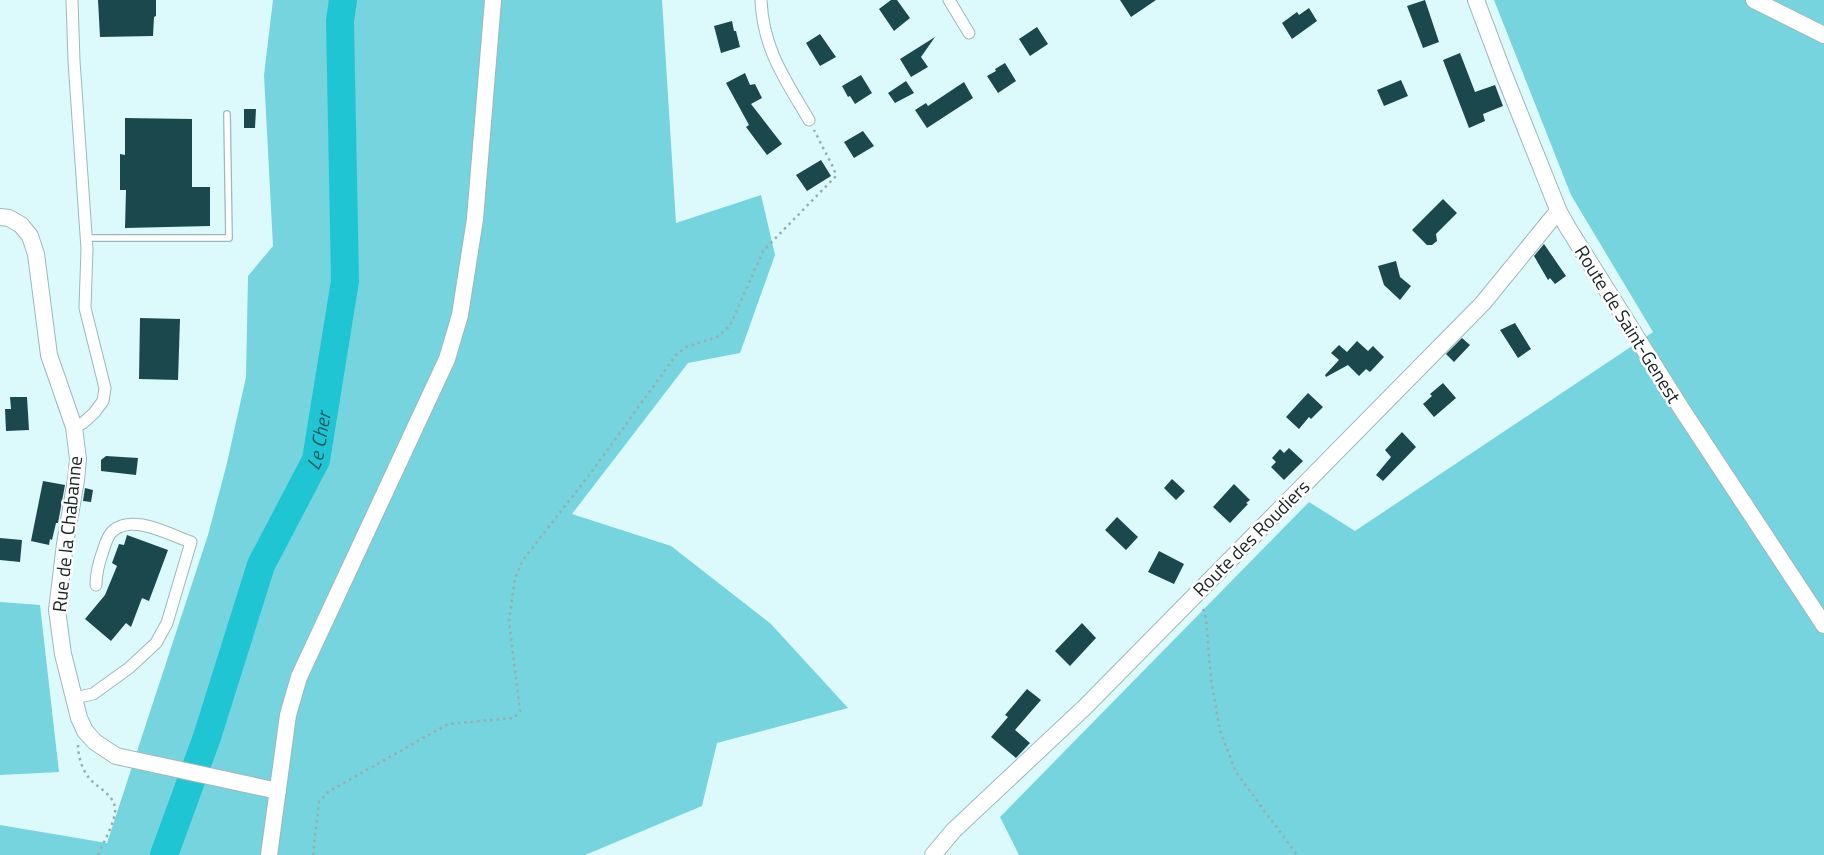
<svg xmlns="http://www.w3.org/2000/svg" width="1824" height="855" viewBox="0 0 1824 855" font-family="'Titillium Web',sans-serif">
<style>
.green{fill:#75d4de}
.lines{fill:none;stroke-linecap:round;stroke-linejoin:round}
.river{stroke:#20c5d4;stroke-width:28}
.building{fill:#1b484d}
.lane-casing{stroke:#9db8bb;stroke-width:8}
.street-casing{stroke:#9db8bb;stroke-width:13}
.secondary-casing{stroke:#9db8bb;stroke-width:18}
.path{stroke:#97aeb0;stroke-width:2.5;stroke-dasharray:2.5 4;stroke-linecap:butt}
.lane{stroke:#fff;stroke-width:5.5}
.street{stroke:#fff;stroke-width:11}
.secondary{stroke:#fff;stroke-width:16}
.labels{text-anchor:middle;stroke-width:5;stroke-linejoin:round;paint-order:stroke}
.street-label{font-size:19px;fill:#1a2425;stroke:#fff}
.water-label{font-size:20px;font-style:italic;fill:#1e5b61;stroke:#fff}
</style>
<rect width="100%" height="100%" fill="#dcf9fc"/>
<path class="green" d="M273,0H662L676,223L761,195L775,255L740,353L688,363L572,514L671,546L771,624L848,708L717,743L702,806L585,855H0V825L107,843L208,535L227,463L246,377L248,276L273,246L264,75Z
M1494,0H1824V855H1019L1000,817L1309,502L1355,531L1653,332L1571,195Z
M0,602L40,605L59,772L0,775Z"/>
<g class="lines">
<path class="river" id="s1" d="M164,855L207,737L261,565L316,460L345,281L340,21L343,0"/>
</g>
<path class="building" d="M98,0H156V16L154,17L153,36L100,37Z
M891,0H897L910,18L894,31L879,9Z
M1120,0H1156L1131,17Z
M1425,0L1439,42L1423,48L1407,6Z
M1309,8L1317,21L1292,39L1282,23L1297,12L1299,15Z
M732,21L734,31H736L740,47L721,53L714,26Z
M1037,27L1048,44L1030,56L1019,39Z
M820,34L836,57L820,66L806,43Z
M935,37L921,57L928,67L911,77L900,59Z
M1460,53L1475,92L1495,85L1503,106L1483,114L1485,121L1469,128L1443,60Z
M1005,63L1016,81L998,93L987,76L996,71L995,69Z
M745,73L750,85L755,84L762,98L751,104L782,144L767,155L746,127L749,125L726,83Z
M861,75L872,93L855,104L850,96L848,97L842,86Z
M1401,80L1408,96L1384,106L1377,90Z
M906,81L914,93L895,103L888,93Z
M964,82L973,98L927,128L915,110L926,103L928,106Z
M244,109H256L255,128H244Z
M125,118L192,119V187H210V226L125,228L126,190H120V154L125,155Z
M863,131L874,146L854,158L844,142Z
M821,160L831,176L807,191L796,175Z
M1443,199L1457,213L1436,234L1437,241L1432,245H1427L1412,230Z
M1544,244L1566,276L1555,284L1550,278L1548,280L1534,256Z
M1396,261L1400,277L1411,286L1400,300L1384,285L1378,266Z
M140,318L180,319L178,380L139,379Z
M1515,323L1531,349L1518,358L1500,330Z
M1462,338L1470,345L1454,362L1446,354Z
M1357,341L1368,351L1373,346L1384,357L1370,372L1366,369L1359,376L1348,365L1326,377L1325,375L1339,360L1331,353L1339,345L1347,352Z
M1443,383L1456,398L1434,417L1423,404L1432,396L1430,394Z
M1308,393L1323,407L1311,419L1309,417L1299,429L1286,417Z
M10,397H27L29,430L6,431L5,409H11Z
M1402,432L1416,447L1383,481L1376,475L1391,457L1385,450Z
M1289,448L1303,461L1284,480L1271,467L1276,462L1272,458L1280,449L1284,453Z
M106,456L138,458L136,475L101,471V460Z
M1172,479L1185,491L1176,500L1164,488Z
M43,481L65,485L58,523H56L52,540L50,539L49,545L31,541Z
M1234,484L1250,500L1246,503L1248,504L1230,523L1213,507Z
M85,488L93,490L91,502L83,501Z
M1117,517L1138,537L1126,550L1105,530Z
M127,535L168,550L149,601L142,598L131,627L126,623L111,641L85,619L105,595L117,566L112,563L119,544L124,545Z
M0,538L22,540L20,562L0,560Z
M1159,551L1184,564L1174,584L1148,572Z
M1082,623L1096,638L1070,666L1055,651Z
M1027,689L1041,700L1015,730L1030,743L1016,758L991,737L1008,717L1005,715Z"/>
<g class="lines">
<g class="lane-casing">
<path id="lane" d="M86,238H229L227,114"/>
</g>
<g class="street-casing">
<path id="street" d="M72,0L74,61L87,249L85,308L105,388L103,401L94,413L83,423L74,427
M761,0C763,49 785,79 809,120
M949,0L969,33
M74,698L93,694L129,668L156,643L167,623L191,542C170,535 134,514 114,530C108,534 105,544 103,551C99,562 96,572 96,585"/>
</g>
<g class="secondary-casing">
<path id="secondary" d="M1476,0L1503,72L1559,212L1568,228L1681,408L1824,625
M1754,0L1824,35
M0,217L9,218L21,225L30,236L36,254L49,355L74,427L78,459L76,480L65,544L57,610L63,654L79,718L85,731L95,742L116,756L278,791
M269,855L288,715L299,677L447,359L460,315L475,219L493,0
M933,855L954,830L1085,707L1483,303L1554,216L1559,212"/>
</g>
<path class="path" d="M1203,609L1206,618L1211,679L1220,731L1236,772L1297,855
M78,745C78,756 82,769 89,778C97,788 112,793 115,807C117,819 103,843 98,855
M313,855L319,802L328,792L448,724L514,718L520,711L509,621L515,578L523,560L593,470L676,355L686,347L717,337L730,326L763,251L836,176L834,169L814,130"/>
<use href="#lane" class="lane"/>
<use href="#street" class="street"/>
<use href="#secondary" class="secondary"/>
</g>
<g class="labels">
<g class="street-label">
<text transform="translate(1628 324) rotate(58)" y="7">Route de Saint-Genest</text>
<text transform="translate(67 534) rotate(-84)" y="7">Rue de la Chabanne</text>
<text transform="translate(1251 538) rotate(-45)" y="7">Route des Roudiers</text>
</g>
<g class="water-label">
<text dy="7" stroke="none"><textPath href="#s1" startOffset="444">Le Cher</textPath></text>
</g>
</g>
</svg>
